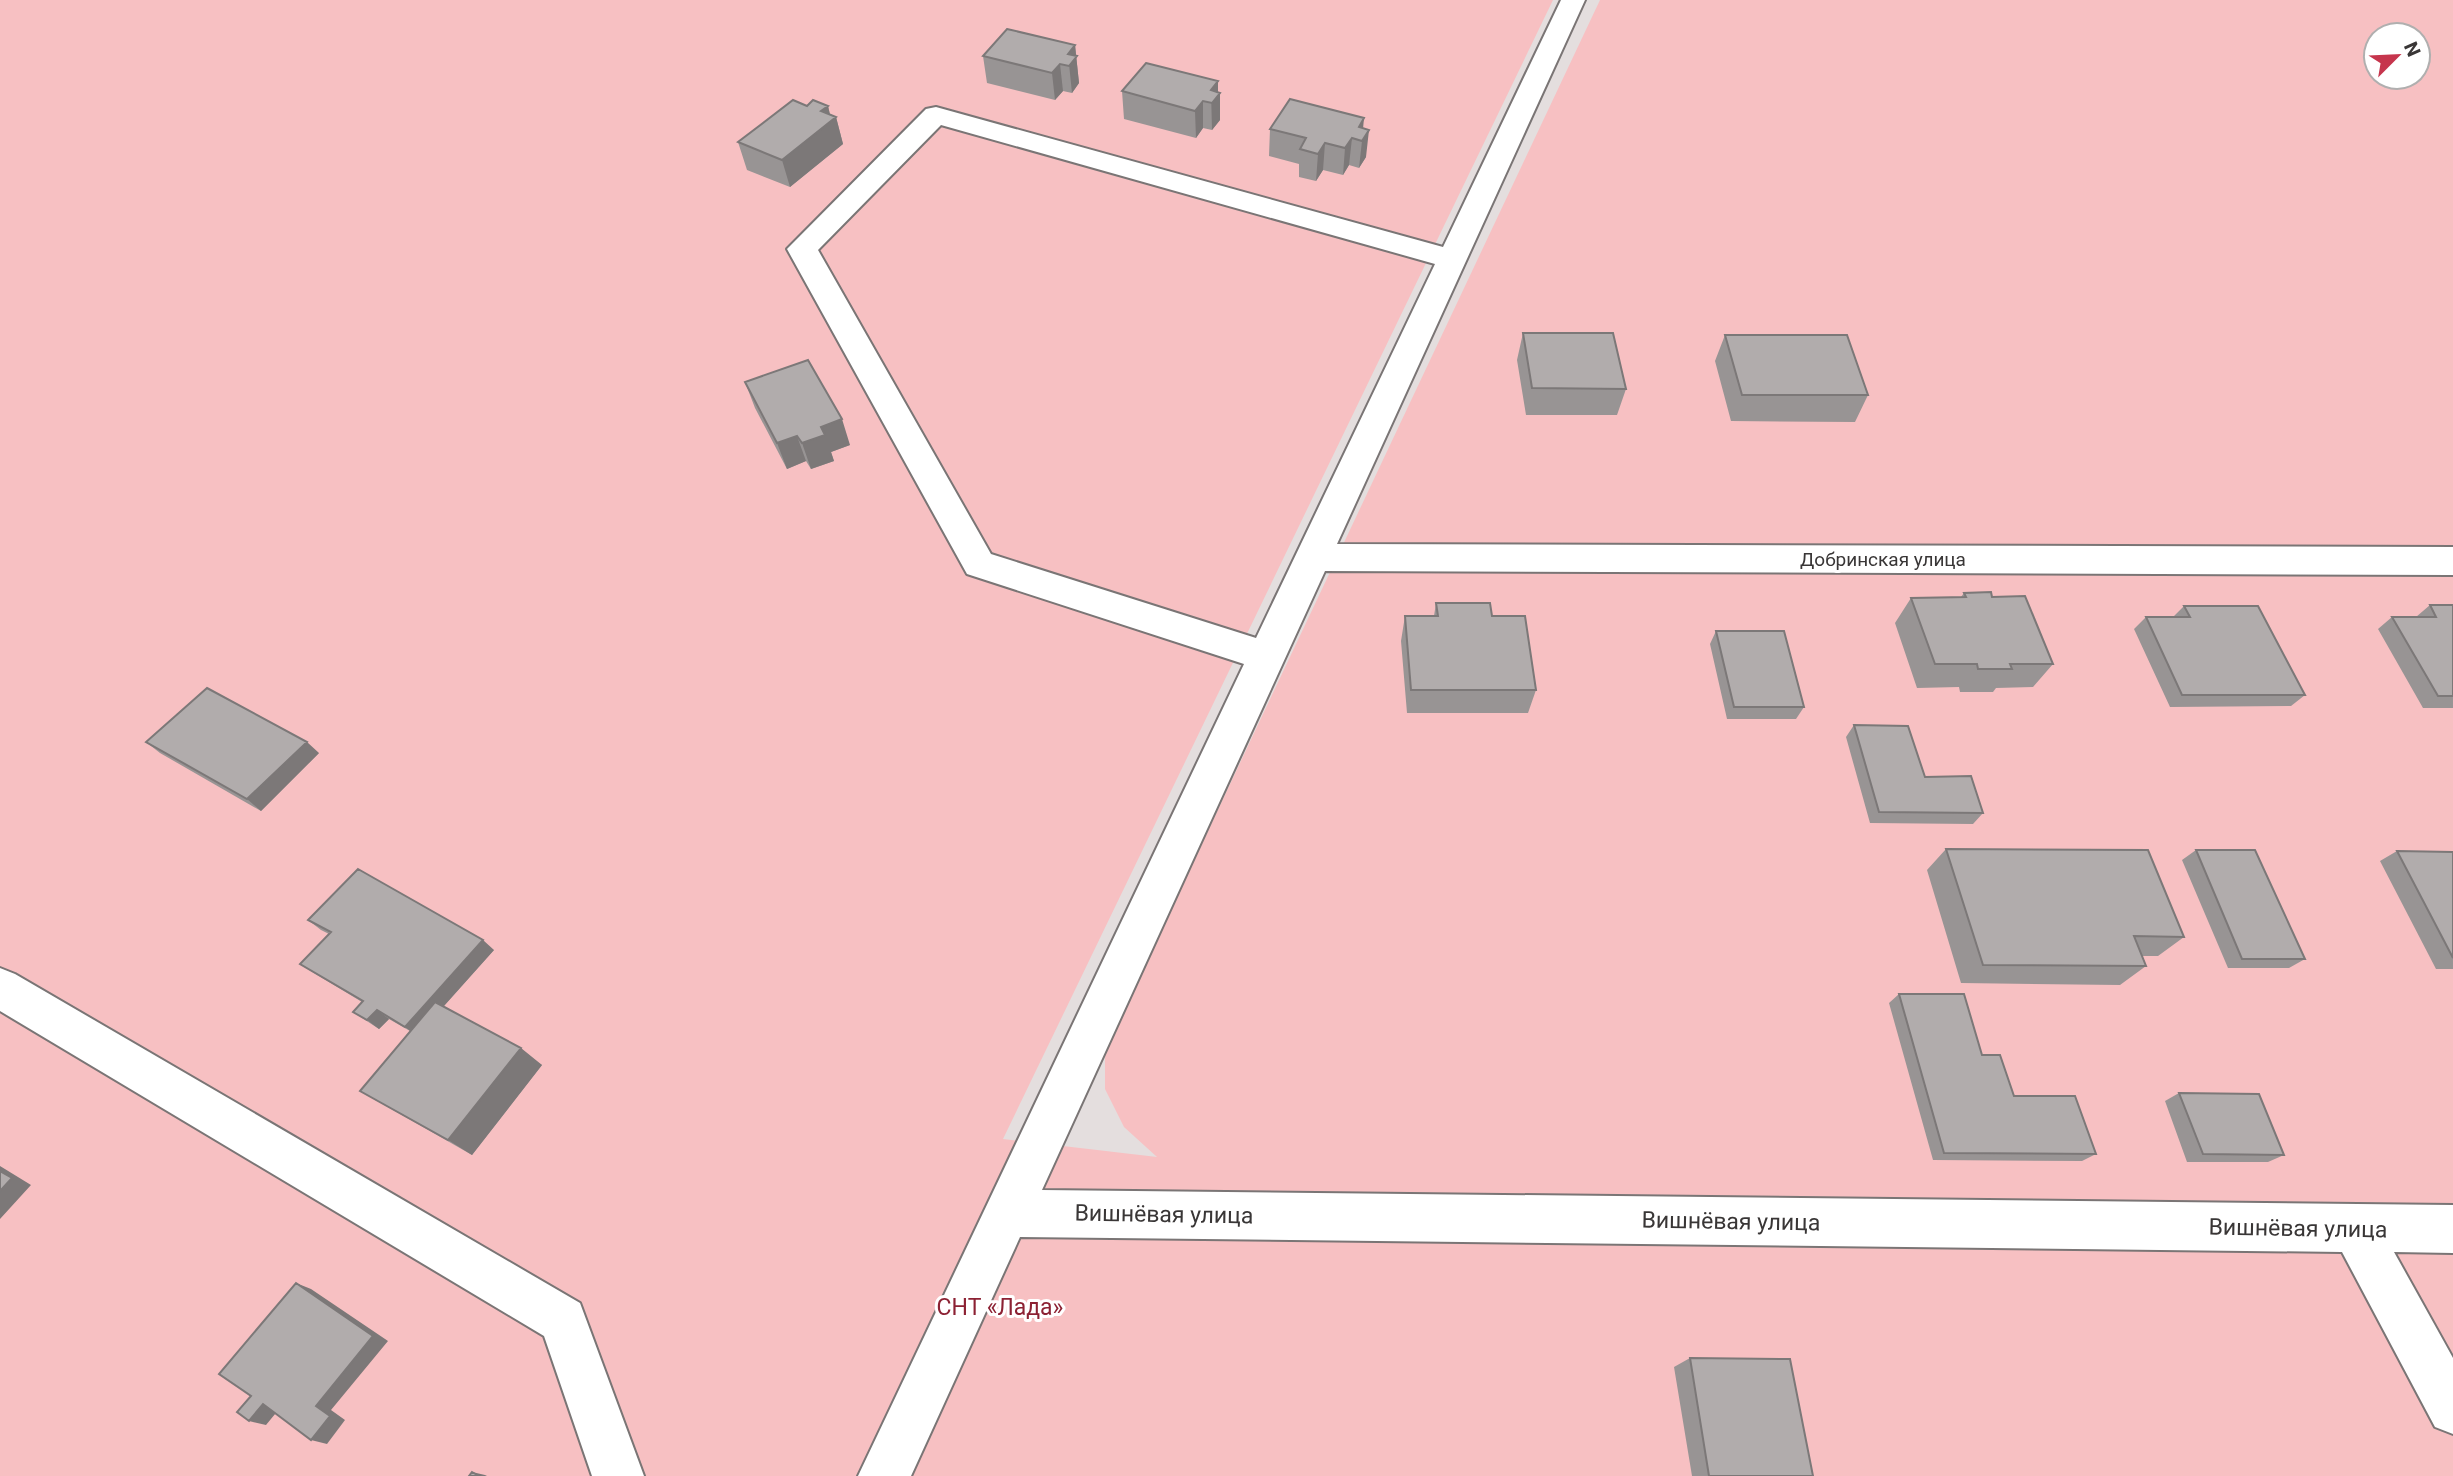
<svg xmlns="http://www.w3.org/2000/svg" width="2453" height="1476" viewBox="0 0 2453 1476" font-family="Roboto,sans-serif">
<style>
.green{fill:#f7c0c2;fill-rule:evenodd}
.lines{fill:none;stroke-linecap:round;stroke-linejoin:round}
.street-casing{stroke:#7a7575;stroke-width:4}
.street{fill:#fff;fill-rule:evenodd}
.wall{fill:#989494}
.shaded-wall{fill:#7c7878}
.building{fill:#b1acac;stroke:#7c7878;stroke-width:2}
.labels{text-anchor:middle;stroke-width:6;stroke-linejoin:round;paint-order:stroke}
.street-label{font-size:19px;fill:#393636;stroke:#fff}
.near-street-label{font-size:23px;fill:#393636;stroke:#fff}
.near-park-label{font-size:23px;fill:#8c2133;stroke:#fff}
</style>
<rect width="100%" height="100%" fill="#e4dede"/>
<path class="green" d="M0,0H1553L1003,1139L1157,1157L1124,1127L1105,1089V1049L1600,0H2453V1476H0ZM2376,35H2418V77H2376Z"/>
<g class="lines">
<g class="street-casing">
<path id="street" d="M1561,0H1585L1337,544L2453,547V575L1325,571L1042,1190L2453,1205V1253L2394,1252L2453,1358V1434L2435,1427L2342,1252L1020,1237L911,1476H858L1244,664L967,574L787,249L926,109L936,107L1443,247ZM941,125L1435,264L1256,638L991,554L818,250Z
M0,968L15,974L580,1303L644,1476H592L544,1336L0,1011Z"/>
</g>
<use href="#street" class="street"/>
</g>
<path class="wall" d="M1075,45L1079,83L1072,93L1063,91L1055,100L987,83L983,56Z
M1122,91L1220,93V120L1212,130L1203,128L1196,138L1124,119Z
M807,106H828L830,114L836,117L843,144L790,187L747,170L738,142Z
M1363,128L1366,157L1359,168L1349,165L1343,175L1323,170L1316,181L1299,177V164L1269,156L1270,129Z
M1523,333L1626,389L1617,415H1526L1517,360Z
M1725,335L1868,395L1855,422L1731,421L1715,361Z
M745,382L850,445L831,452L834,461L811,469L806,461L787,469L755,408Z
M1964,593L1992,597L2053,664L2033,687L1996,688L1993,692H1960L1959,687L1917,688L1895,623L1911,598L1961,597Z
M1436,603L1492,616L1536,690L1528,713H1407L1401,641L1405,616H1434Z
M2430,605H2453V708H2423L2378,629L2392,617H2416Z
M2184,606L2305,695L2291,706L2170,707L2134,629L2146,617H2173Z
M1716,631L1804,707L1796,719H1727L1710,644Z
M1854,725L1925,777L1983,813L1973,824L1870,823L1846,737Z
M146,742L319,753L261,811L160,753Z
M1946,849L2184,937L2158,956H2142L2146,966L2120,985L1961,983L1927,870Z
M2196,850L2305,959L2289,968H2228L2182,860Z
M2397,851L2453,852V969H2436L2380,861Z
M308,920L494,950L444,1006L542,1065L472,1155L360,1091L410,1031L389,1019L379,1029L353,1012L362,1002L314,973L300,964L329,934L321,930Z
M1899,994L1982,1055L2014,1096L2096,1154L2082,1161L1933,1160L1889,1003Z
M2179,1093L2284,1155L2268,1162H2187L2165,1101Z
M1690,1358L1813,1476H1692L1674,1367Z"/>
<path class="shaded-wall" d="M1075,45L1079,83L1072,93L1068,54Z
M1060,64L1063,91L1055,100L1052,73Z
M1218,81V95L1220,93V120L1212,130L1211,90Z
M1203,101V128L1196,138L1195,111Z
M828,106L831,120L836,117L843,144L790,187L782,160L821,111Z
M1364,118L1362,140L1369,130L1366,157L1359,168L1362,141L1359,127Z
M1352,138L1349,165L1343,175L1345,148Z
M1325,143L1323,170L1316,181L1318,154Z
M842,419L850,445L831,452L834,461L811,469L802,443L821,427Z
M797,436L806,461L787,469L777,443Z
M307,742L319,753L261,811L247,799Z
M483,940L494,950L417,1036L405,1027Z
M377,1010L389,1019L379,1029L367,1020Z
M521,1048L542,1065L472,1155L448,1140Z
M0,1166L31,1185L0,1219Z
M296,1283L311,1289L388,1341L331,1410L345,1420L327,1444L311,1440L316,1406Z
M263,1404L280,1408L266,1425L249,1421Z
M472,1472L485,1475L487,1476H479Z"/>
<path class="building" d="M1007,29L1075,45L1068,54L1077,56L1069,66L1060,64L1052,73L983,56Z
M1146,63L1218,81L1211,90L1220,93L1212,103L1203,101L1195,111L1122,91Z
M1290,99L1364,118L1359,127L1369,130L1362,141L1352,138L1345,148L1325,143L1318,154L1300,149L1306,138L1270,129Z
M793,100L807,106L813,100L828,106L821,111L836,117L782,160L738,142Z
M1523,333H1613L1626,389L1532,388Z
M1725,335H1847L1868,395H1742Z
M808,360L842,419L821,427L825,435L802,443L797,436L777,443L745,382Z
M1991,592L1992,597L2025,596L2053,664H2010L2012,669H1978L1977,664H1935L1911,598L1966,597L1964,593Z
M1436,603H1490L1492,616H1525L1536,690H1411L1405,616H1438Z
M2430,605H2453V696H2438L2392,617H2436Z
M2184,606H2258L2305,695H2182L2146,617H2190Z
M1716,631H1784L1804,707H1734Z
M207,688L307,742L247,799L146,742Z
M1854,725L1908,726L1925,777L1971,776L1983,813L1879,812Z
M1946,849L2148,850L2184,937L2134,936L2146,966L1983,965Z
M2196,850H2255L2305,959H2242Z
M2397,851L2453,852V958Z
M358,869L483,940L405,1027L377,1010L367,1020L353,1012L363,1001L300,964L331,932L308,920Z
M1899,994H1964L1982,1055H2000L2014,1096H2075L2096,1154L1944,1153Z
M435,1002L521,1048L448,1140L360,1091Z
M2179,1093L2259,1094L2284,1155L2203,1154Z
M0,1171L12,1178L0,1191Z
M296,1283L373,1336L316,1406L330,1416L311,1440L263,1404L249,1421L237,1412L251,1396L219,1374Z
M1690,1358L1790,1359L1813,1476H1709Z
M472,1472L479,1476H469Z"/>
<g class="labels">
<g class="street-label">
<text x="1883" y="566">Добринская улица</text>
</g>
<g class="near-street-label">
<text transform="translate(1164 1214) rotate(1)" y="8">Вишнёвая улица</text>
<text transform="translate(1731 1221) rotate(1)" y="8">Вишнёвая улица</text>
<text transform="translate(2298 1228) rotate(1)" y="8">Вишнёвая улица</text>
</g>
<g class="near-park-label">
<text x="1000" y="1315">СНТ «Лада»</text>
</g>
</g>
<g transform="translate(2397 56) rotate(66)"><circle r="33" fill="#ffffff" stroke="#b0afaf" stroke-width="2"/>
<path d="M0-5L12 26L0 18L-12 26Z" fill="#c6354d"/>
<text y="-10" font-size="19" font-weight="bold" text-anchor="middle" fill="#393636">N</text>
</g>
</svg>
